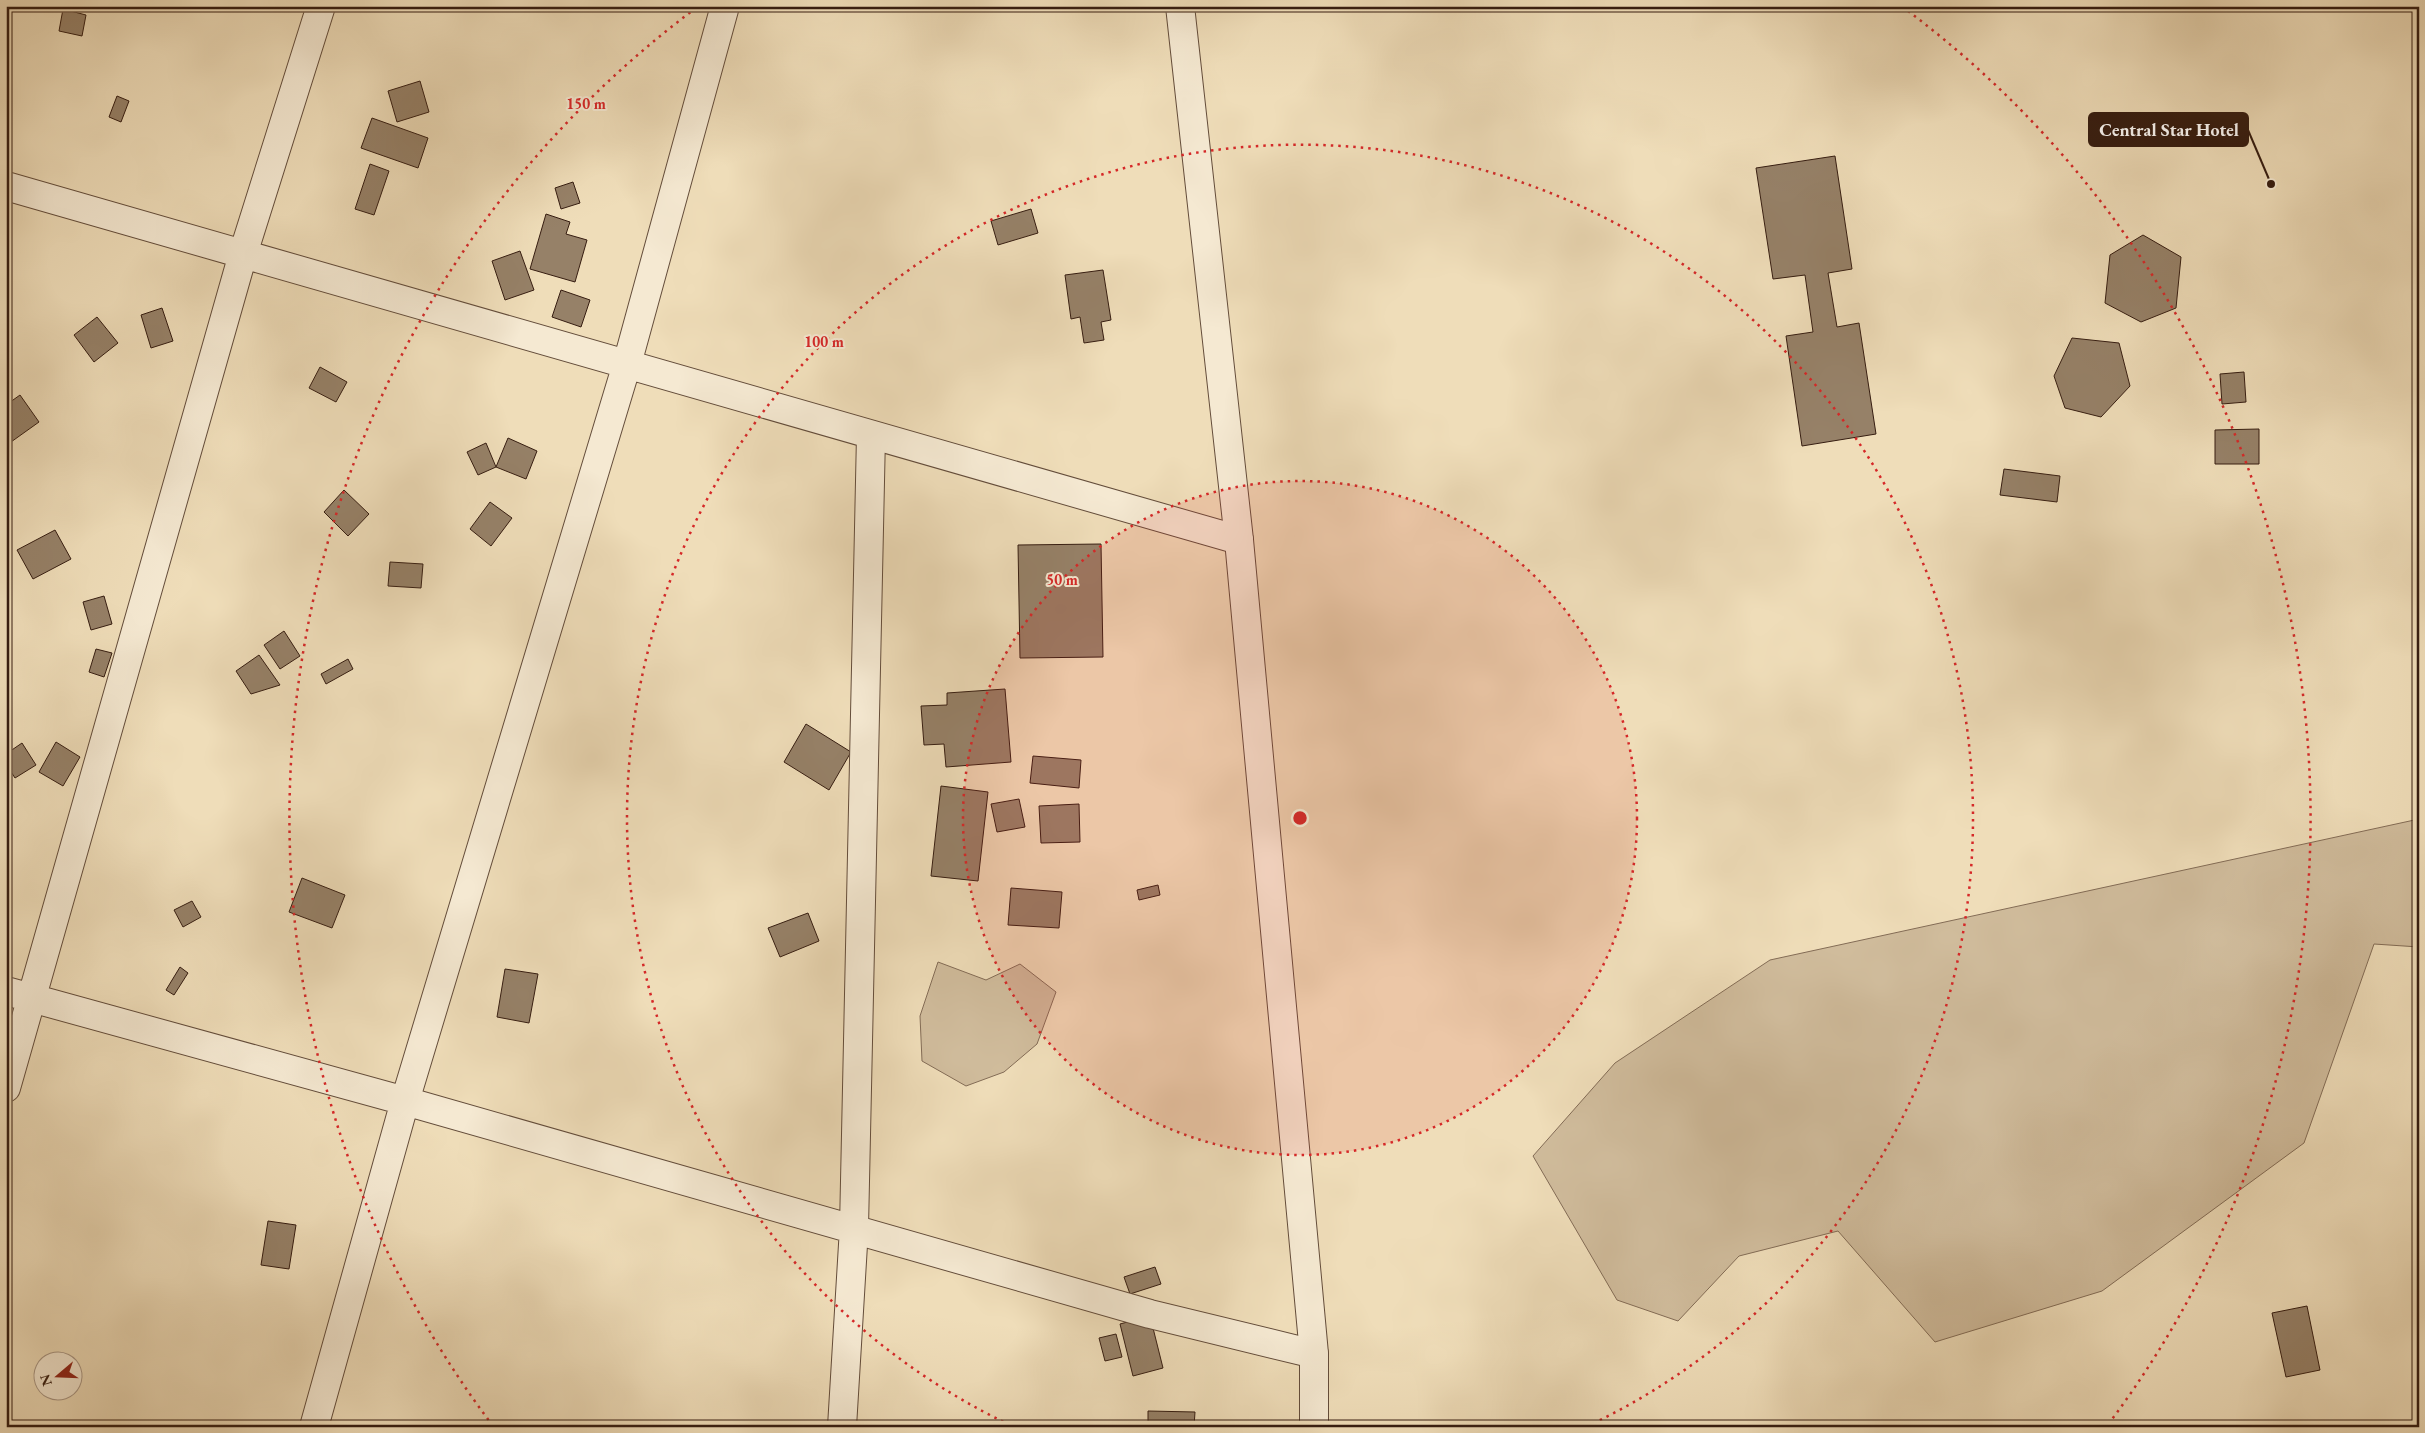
<svg xmlns="http://www.w3.org/2000/svg" width="2425" height="1433" viewBox="0 0 2425 1433" font-family="'EB Garamond',serif">
<style>
.green{fill:#d0bc9c;stroke:#836c56}
.building{fill:#968168;stroke:#361d11}
.lines{fill:none;stroke-linecap:round;stroke-linejoin:round}
.minor-casing{stroke:#644d3b;stroke-width:30}
.tertiary-casing{stroke:#644d3b;stroke-width:30}
.minor{stroke:#f5e9d2;stroke-width:28}
.tertiary{stroke:#f5e9d2;stroke-width:28}
.ring{fill:none;stroke:#d62828;stroke-width:2.5;stroke-dasharray:2.5 5}
.centre{fill:#d62828;stroke:#f5e9d2;stroke-width:2.5}
.ring-label{font-size:15px;text-anchor:middle;font-weight:bold;fill:#d62828;stroke:#f5e9d2;stroke-width:4;stroke-linejoin:round;paint-order:stroke}
.leader{fill:none;stroke:#361d11;stroke-width:2}
.callout-dot{fill:#361d11;stroke:#f5e9d2;stroke-width:2}
.callout{fill:#361d11;stroke:#361d11;stroke-width:2}
.callout-label{font-size:18px;text-anchor:middle;font-weight:bold;fill:#fff}
</style>
<rect width="100%" height="100%" fill="#efddb9"/>
<filter id="stains"><feTurbulence type="fractalNoise" baseFrequency=".004" numOctaves="4"/><feColorMatrix values="0 0 0 0 .2 0 0 0 0 .09 0 0 0 0 .02 0 0 0 .5 -.17"/></filter>
<radialGradient id="worn" r=".72"><stop offset=".6" stop-color="#630" stop-opacity="0"/><stop offset="1" stop-color="#630" stop-opacity=".3"/></radialGradient>
<path class="green" d="M2419,819V947L2374,944L2304,1143L2102,1291L1935,1342L1838,1231L1739,1256L1678,1321L1617,1300L1533,1156L1615,1063L1770,960Z
M938,962L986,980L1020,964L1056,992L1037,1044L1004,1072L966,1086L922,1061L920,1016Z"/>
<path class="building" d="M63,9L86,15L82,36L59,31Z
M420,81L429,112L397,122L388,91Z
M117,96L129,101L121,122L109,117Z
M372,118L428,138L418,168L361,148Z
M1835,156L1852,269L1828,273L1837,327L1859,323L1876,434L1802,446L1786,336L1813,332L1805,275L1773,279L1756,168Z
M370,164L389,171L374,215L355,209Z
M573,182L580,203L561,209L555,188Z
M1031,209L1038,233L998,245L991,221Z
M546,214L570,222L566,234L587,240L575,282L530,269Z
M2143,235L2181,257L2176,308L2141,322L2105,303L2110,255Z
M520,251L534,290L505,300L492,261Z
M1103,270L1111,320L1101,322L1104,340L1084,343L1080,317L1071,319L1065,275Z
M561,290L590,300L581,327L552,317Z
M162,308L173,341L151,348L141,315Z
M97,317L118,343L94,362L74,335Z
M2072,338L2119,343L2130,386L2101,417L2065,408L2054,376Z
M320,367L347,382L336,402L309,388Z
M2244,372L2246,402L2222,404L2220,374Z
M20,395L39,422L11,442L6,436V405Z
M2259,429V464H2215V430Z
M508,438L537,451L526,479L496,467Z
M486,443L496,467L478,475L467,452Z
M2004,469L2060,476L2057,502L2000,495Z
M344,490L369,514L348,536L324,512Z
M490,502L512,518L491,546L470,529Z
M55,530L71,559L33,579L17,550Z
M1101,544L1103,657L1020,658L1018,545Z
M390,562L423,564L421,588L388,586Z
M104,596L112,624L91,630L83,602Z
M284,631L300,656L280,669L264,645Z
M96,649L112,653L104,677L89,672Z
M259,655L280,685L251,694L236,671Z
M348,659L353,669L326,684L321,674Z
M1005,689L1011,762L946,767L944,744L924,745L921,706L947,705V693Z
M806,724L851,752L829,790L784,762Z
M56,742L80,757L63,786L39,772Z
M22,743L36,765L15,778L6,764V754Z
M1033,756L1081,760L1079,788L1030,783Z
M941,786L988,792L978,881L931,876Z
M1019,799L1025,827L997,832L991,804Z
M1079,804L1080,842L1041,843L1039,806Z
M302,878L345,895L332,928L289,912Z
M1158,885L1160,895L1139,900L1137,890Z
M1011,888L1062,892L1059,928L1008,925Z
M192,901L201,917L183,927L174,910Z
M808,913L819,941L780,957L768,928Z
M180,967L188,973L174,995L166,990Z
M505,969L538,974L529,1023L497,1017Z
M268,1221L296,1225L289,1269L261,1265Z
M1155,1267L1161,1284L1130,1294L1124,1277Z
M2307,1306L2320,1370L2286,1377L2272,1313Z
M1150,1316L1163,1368L1133,1376L1120,1324Z
M1116,1334L1122,1357L1105,1361L1099,1338Z
M1148,1411L1195,1412L1194,1427H1148Z"/>
<g class="lines">
<g class="minor-casing">
<path id="minor" d="M6,186L1239,540
M6,991L405,1101L1150,1314L1314,1354
M6,1088L243,254L321,6
M314,1427L405,1101L627,364L725,6
M842,1427L854,1228L871,435"/>
</g>
<g class="tertiary-casing">
<path id="tertiary" d="M1180,6L1239,540L1314,1354V1427"/>
</g>
<use href="#minor" class="minor"/>
<use href="#tertiary" class="tertiary"/>
</g>
<circle cx="1300" cy="818" r="337" fill="#d62828" fill-opacity=".12"/>
<g class="ring">
<circle cx="1300" cy="818" r="337"/>
<path d="M1010 1425A673 673 0 1 1 1590 1425"/>
<path d="M493 1426A1010 1010 0 0 1 692 11M1908 11A1010 1010 0 0 1 2107 1426"/>
</g>
<circle cx="1300" cy="818" r="8" class="centre"/>
<g class="ring-label">
<text x="586" y="109">150 m</text>
<text x="824" y="347">100 m</text>
<text x="1062" y="585">50 m</text>
</g>
<path class="leader" d="M2271 184L2248 130"/>
<circle class="callout-dot" cx="2271" cy="184" r="5"/>
<rect class="callout" x="2089" y="113" width="159" height="33" rx="5"/>
<g class="callout-label">
<text x="2169" y="136">Central Star Hotel</text>
</g>
<rect width="2425" height="1433" fill="none" stroke="#efddb9" stroke-width="25"/>
<rect x="8" y="8" width="2410" height="1418" fill="none" stroke="#361d11" stroke-width="2.5"/>
<rect x="12" y="12" width="2400" height="1408" fill="none" stroke="#361d11"/>
<g transform="translate(58 1376) rotate(251)"><circle r="24" fill="#f5e9d2" stroke="#a99785"/>
<path d="M0-4L9 19L0 12L-9 19Z" fill="#8f2418"/>
<text y="-8" font-size="14" font-weight="bold" text-anchor="middle" fill="#361d11">N</text>
</g>
<rect width="100%" height="100%" filter="url(#stains)"/>
<rect width="100%" height="100%" fill="url(#worn)"/>
</svg>
